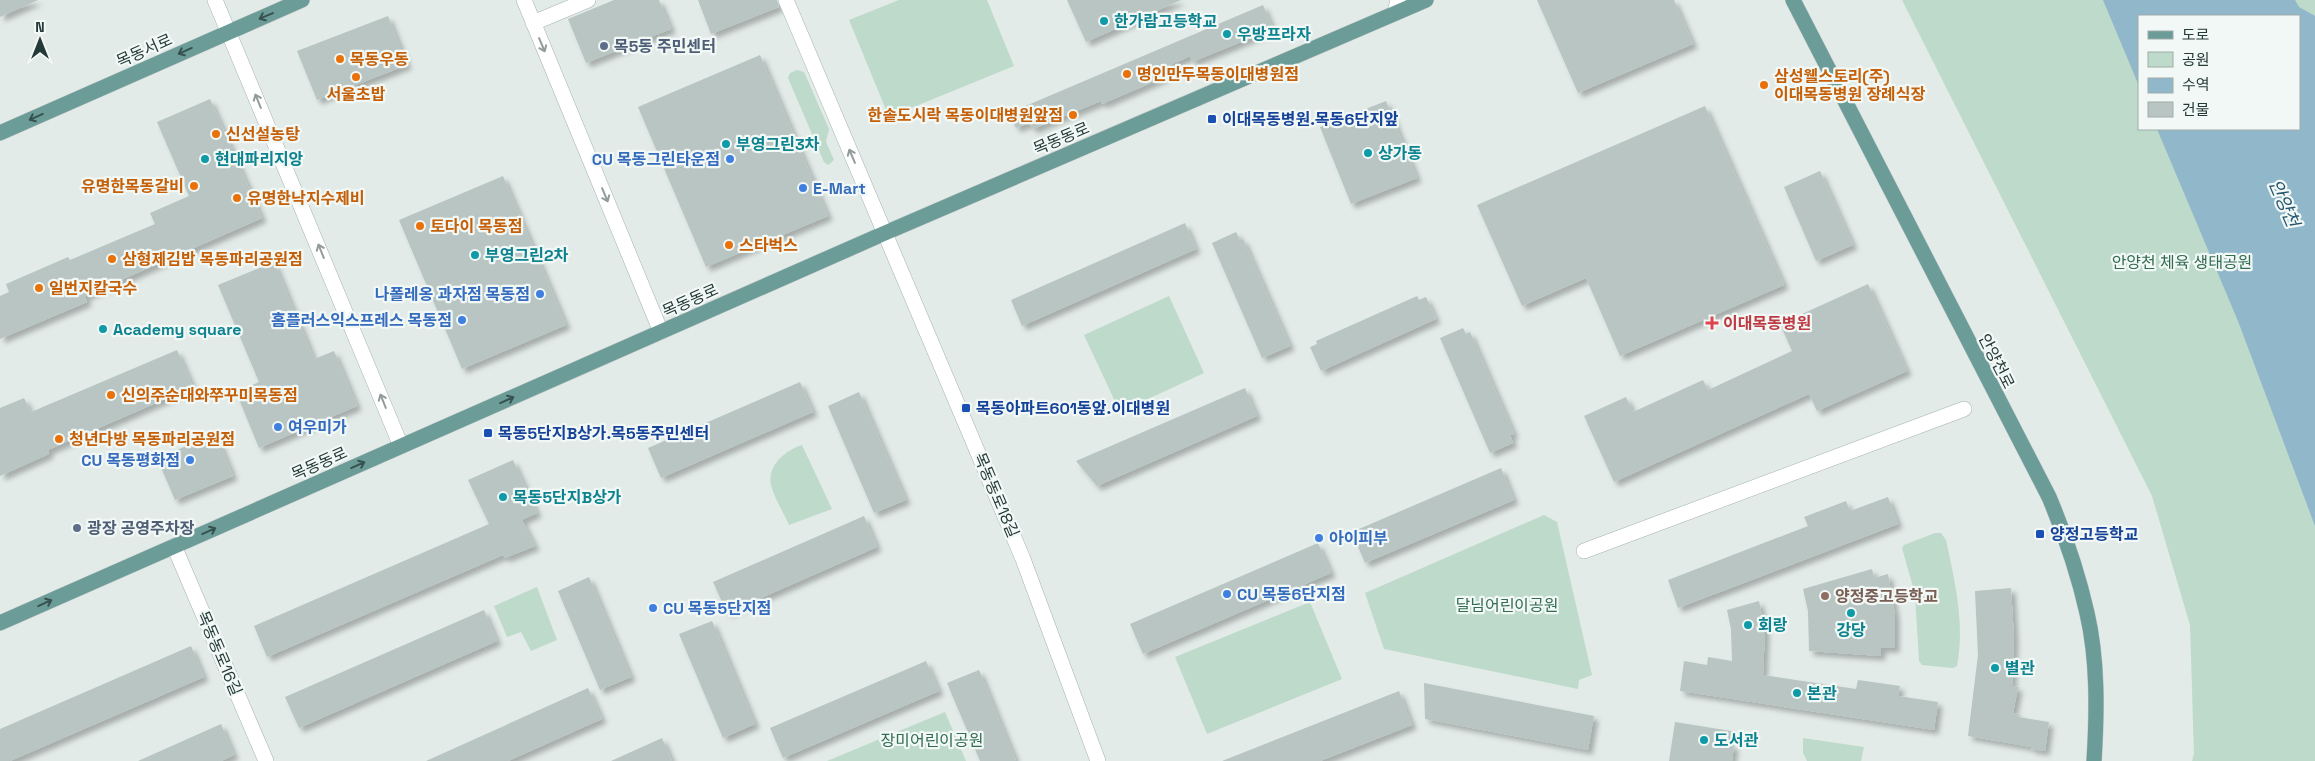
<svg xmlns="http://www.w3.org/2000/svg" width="2315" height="761" viewBox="0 0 2315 761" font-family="'Space Grotesk','Noto Sans KR',sans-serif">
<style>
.green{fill:#bddaca;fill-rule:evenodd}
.water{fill:#90b7ca}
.building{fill:#b8c5c2;filter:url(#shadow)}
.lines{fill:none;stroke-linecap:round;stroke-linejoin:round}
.minor-casing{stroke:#a5b2b0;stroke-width:16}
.major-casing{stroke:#c2c8c7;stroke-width:16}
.minor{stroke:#fff;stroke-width:15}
.major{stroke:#6b9c98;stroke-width:15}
.oneway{stroke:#365250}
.oneway2{stroke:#929c9c}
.culture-dot{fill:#0f9aa8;stroke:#f2f8f6;stroke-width:2}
.service-dot{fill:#5c6f8a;stroke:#f2f8f6;stroke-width:2}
.food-dot{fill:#e8710a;stroke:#f2f8f6;stroke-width:2}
.transit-dot{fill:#1a4fb4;stroke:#f2f8f6;stroke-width:2}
.shop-dot{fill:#3f7fe0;stroke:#f2f8f6;stroke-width:2}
.health-dot{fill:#e0444e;stroke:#f2f8f6;stroke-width:2}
.education-dot{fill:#8d6e63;stroke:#f2f8f6;stroke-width:2}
.labels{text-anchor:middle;stroke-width:4.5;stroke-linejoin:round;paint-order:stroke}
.culture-label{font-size:16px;font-weight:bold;fill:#0d838f;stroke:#f2f8f6;text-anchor:start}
.service-label{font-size:16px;font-weight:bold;fill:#4e5e75;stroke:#f2f8f6;text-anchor:start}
.street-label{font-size:16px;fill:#243a38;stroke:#f2f8f6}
.food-label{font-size:16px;font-weight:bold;fill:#c56008;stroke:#f2f8f6;text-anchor:start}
.transit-label{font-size:16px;font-weight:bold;fill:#164399;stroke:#f2f8f6;text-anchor:start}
.shop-label{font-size:16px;font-weight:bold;fill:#366cbe;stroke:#f2f8f6;text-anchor:start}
.park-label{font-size:16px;fill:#326c53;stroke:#f2f8f6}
.health-label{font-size:16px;font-weight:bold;fill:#be3a42;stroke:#f2f8f6;text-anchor:start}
.education-label{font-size:16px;font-weight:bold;fill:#785e54;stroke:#f2f8f6;text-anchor:start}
.water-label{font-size:18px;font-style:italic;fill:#24566f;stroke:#f2f8f6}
</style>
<defs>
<filter id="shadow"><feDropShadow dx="4.5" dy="4.5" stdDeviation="2.5" flood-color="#0004"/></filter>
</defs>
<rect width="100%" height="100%" fill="#e2ebe8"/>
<path class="green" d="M899,0H987L1014,66L889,117L849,20Z
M1902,0H2315V761H2192L2194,754L2190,625L2152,496ZM2139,16H2299V129H2139Z
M797,70L804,72L805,74L829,129L826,142L834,160L828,165L824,162L788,78L790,73Z
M1169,296L1204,373L1120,412L1084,335Z
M802,445L832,509L789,525C784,513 774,498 771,485C767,465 786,450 802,445Z
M1544,515L1557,522L1592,675L1579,680L1578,689L1384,649L1365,593Z
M1935,533H1941L1946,540C1955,582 1965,624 1957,666L1953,668L1922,665L1919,661L1915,594L1902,548L1904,545Z
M537,587L557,640L531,651L521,632L507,637L494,606Z
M1310,602L1342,679L1207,734L1175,657Z
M945,712L966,761H827Z
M1803,738L1864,747L1861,761H1807L1803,753Z"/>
<path class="water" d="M2103,0H2295L2299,7L2315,16V526L2238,321L2157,129H2299V16H2139V86Z"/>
<path class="building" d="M0,0H38L0,17Z
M614,0H659L671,29L586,63L568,19Z
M698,0H777L779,7L711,34Z
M1067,0H1181L1086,42Z
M1537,0H1674L1693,44L1578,93Z
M1263,5L1273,29L1192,62L1190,56L1162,69L1165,77L1102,104L1101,101L1033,129L1029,123L1016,128L1009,113Z
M388,16L407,65L317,100L297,51Z
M760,55L828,216L706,267L638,107Z
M210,99L262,218L85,296L87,302L0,339V296L9,292L6,284L68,257L70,260L155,224L150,213L189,196L157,122Z
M1386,101L1417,178L1351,204L1320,127Z
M1705,106L1784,285L1620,356L1586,278L1522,306L1477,205Z
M1820,171L1853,245L1816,261L1784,187Z
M503,176L566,325L462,369L399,220Z
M1185,223L1196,249L1022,326L1011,300Z
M1236,232L1240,240L1243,239L1290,346L1262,358L1212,243Z
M274,262L314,359L334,351L357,406L259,448L236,392L259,382L218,285Z
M1868,284L1907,371L1817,411L1809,394L1614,482L1584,416L1626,397L1633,412L1703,380L1708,390L1792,351L1780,324Z
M1417,296L1419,300L1426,297L1436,319L1321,371L1310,347L1317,344L1316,341Z
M1463,328L1466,334L1470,332L1514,434L1510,435L1513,443L1490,453L1440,338Z
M177,350L193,387L48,450L49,454L0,476V408L24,398L31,412Z
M800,382L813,412L661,478L648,448Z
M1245,388L1257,416L1097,486L1076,461Z
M859,392L906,500L874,513L828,406Z
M216,434L233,476L175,500L157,458Z
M513,460L537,513L522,520L535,546L505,558L503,555L267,657L254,626L489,524L468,480Z
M1501,468L1514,500L1365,563L1352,532Z
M1888,497L1898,524L1678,608L1668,580L1808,526L1804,517L1846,501L1850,511Z
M864,516L877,547L727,613L713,582Z
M1318,543L1331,573L1143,654L1130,624Z
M1872,569L1874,578L1888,574L1895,615V648H1881V656L1809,651L1808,611L1803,589Z
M589,577L631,677L600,690L558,591Z
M2011,588L2014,639L2012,686L2018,687L2013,713L2019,714L2018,717L2049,722L2045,751L2031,749V747L1968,736L1978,655L1975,591Z
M1759,601L1765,631L1763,675L1856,689L1858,680L1900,686L1898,696L1938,702L1934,730L1680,691L1684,661L1707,665L1708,657L1732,661L1731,629L1727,610Z
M484,610L497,641L299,728L285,697Z
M712,621L755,724L723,738L679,634Z
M191,646L204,677L10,761H0V729Z
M926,661L939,691L783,758L770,728Z
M979,670L1016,761H980L947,683Z
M1424,683L1594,716L1588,750L1425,719Z
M588,688L602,719L508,761H426Z
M1399,691L1412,725L1320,761H1222Z
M1675,722L1737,732L1722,743L1734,745L1732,761H1669Z
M221,724L234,755L221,761H138Z
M662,738L672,761H611Z"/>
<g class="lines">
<g class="minor-casing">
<path id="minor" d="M215,0L401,446
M524,0L661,332
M786,0L1023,559L1098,761
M1395,13L1398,0
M533,23L588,0
M174,546L266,761
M1584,551L1964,409"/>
</g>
<g class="major-casing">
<path id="major" d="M1793,0L2049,497C2065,535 2078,573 2087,613C2098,660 2097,713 2094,761
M0,133L302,0
M0,623L885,233L1426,0"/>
</g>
<use href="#minor" class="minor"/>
<use href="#major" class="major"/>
</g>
<defs><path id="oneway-shaft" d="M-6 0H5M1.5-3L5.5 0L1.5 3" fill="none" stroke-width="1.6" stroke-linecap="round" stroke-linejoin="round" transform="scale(1.25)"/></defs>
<g class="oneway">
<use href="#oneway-shaft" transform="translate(266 16) rotate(157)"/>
<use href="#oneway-shaft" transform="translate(185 51) rotate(156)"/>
<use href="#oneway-shaft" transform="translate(36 117) rotate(156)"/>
<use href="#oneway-shaft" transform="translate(507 400) rotate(-24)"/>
<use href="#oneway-shaft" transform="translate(358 465) rotate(-24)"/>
<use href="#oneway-shaft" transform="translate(209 531) rotate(-24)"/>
<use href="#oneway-shaft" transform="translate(45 603) rotate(-24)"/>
</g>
<g class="oneway2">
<use href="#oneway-shaft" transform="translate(542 45) rotate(67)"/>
<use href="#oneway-shaft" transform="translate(258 101) rotate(-112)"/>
<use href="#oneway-shaft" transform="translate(852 156) rotate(-113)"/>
<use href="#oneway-shaft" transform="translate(605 195) rotate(67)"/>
<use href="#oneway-shaft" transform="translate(321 251) rotate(-112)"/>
<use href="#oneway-shaft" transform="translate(383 401) rotate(-112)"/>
</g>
<g class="culture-dot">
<circle cx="1104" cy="21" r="5"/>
<circle cx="1227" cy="34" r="5"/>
<circle cx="726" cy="144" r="5"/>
<circle cx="1368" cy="153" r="5"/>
<circle cx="205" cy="159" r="5"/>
<circle cx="475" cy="255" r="5"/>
<circle cx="103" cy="329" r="5"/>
<circle cx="503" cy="497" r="5"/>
<circle cx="1851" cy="613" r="5"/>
<circle cx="1748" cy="625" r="5"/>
<circle cx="1995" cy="668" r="5"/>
<circle cx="1797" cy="693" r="5"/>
<circle cx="1704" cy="740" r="5"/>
</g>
<g class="service-dot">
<circle cx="604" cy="46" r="5"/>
<circle cx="77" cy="528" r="5"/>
</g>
<g class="food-dot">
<circle cx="340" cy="59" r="5"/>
<circle cx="1127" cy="74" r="5"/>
<circle cx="356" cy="77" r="5"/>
<circle cx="1764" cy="85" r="5"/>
<circle cx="1073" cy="115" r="5"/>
<circle cx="216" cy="134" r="5"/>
<circle cx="194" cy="186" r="5"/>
<circle cx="237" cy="198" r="5"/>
<circle cx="420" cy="226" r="5"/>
<circle cx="729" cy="245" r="5"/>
<circle cx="112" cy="259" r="5"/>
<circle cx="39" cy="288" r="5"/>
<circle cx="111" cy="395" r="5"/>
<circle cx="59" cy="439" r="5"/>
</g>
<g class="transit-dot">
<rect x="1207" y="114" width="10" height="10" rx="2.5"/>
<rect x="961" y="403" width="10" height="10" rx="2.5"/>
<rect x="483" y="428" width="10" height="10" rx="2.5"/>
<rect x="2035" y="529" width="10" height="10" rx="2.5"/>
</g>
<g class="shop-dot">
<circle cx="730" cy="159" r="5"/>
<circle cx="803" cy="188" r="5"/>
<circle cx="540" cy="294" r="5"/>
<circle cx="462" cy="320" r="5"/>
<circle cx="278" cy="427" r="5"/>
<circle cx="190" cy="460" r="5"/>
<circle cx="1319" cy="538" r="5"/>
<circle cx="1227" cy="594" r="5"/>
<circle cx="653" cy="608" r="5"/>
</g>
<path class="health-dot" d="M1709.5 315.5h5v5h5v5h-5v5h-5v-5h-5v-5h5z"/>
<circle class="education-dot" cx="1825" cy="596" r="5"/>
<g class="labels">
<g class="culture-label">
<text x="1114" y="27">한가람고등학교</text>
<text x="1237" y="40">우방프라자</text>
<text x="736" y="150">부영그린3차</text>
<text x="1378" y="159">상가동</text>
<text x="215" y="165">현대파리지앙</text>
<text x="485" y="261">부영그린2차</text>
<text x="113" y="335">Academy square</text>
<text x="513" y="503">목동5단지B상가</text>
<text x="1758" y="631">회랑</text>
<text x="1851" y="636" text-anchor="middle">강당</text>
<text x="2005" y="674">별관</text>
<text x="1807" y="699">본관</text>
<text x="1714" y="746">도서관</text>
</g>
<g class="service-label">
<text x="614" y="52">목5동 주민센터</text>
<text x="87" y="534">광장 공영주차장</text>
</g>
<g class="street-label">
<text transform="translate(144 50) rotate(-24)" y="6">목동서로</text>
<text transform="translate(1061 138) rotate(-23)" y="6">목동동로</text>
<text transform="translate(690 300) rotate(-24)" y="6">목동동로</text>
<text transform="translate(1997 361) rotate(63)" y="6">안양천로</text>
<text transform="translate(319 463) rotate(-24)" y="6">목동동로</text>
<text transform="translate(997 495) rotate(67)" y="6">목동동로18길</text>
<text transform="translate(220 653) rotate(67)" y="6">목동동로16길</text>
</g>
<g class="food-label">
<text x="350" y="65">목동우동</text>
<text x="1137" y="80">명인만두목동이대병원점</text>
<text x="1774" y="82">삼성웰스토리(주)<tspan x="1774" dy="18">이대목동병원 장례식장</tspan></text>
<text x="356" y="100" text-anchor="middle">서울초밥</text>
<text x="1063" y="121" text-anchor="end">한솥도시락 목동이대병원앞점</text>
<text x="226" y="140">신선설농탕</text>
<text x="184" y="192" text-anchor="end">유명한목동갈비</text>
<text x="247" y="204">유명한낙지수제비</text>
<text x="430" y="232">토다이 목동점</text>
<text x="739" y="251">스타벅스</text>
<text x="122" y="265">삼형제김밥 목동파리공원점</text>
<text x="49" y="294">일번지칼국수</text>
<text x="121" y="401">신의주순대와쭈꾸미목동점</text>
<text x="69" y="445">청년다방 목동파리공원점</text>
</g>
<g class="transit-label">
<text x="1222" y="125">이대목동병원.목동6단지앞</text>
<text x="976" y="414">목동아파트601동앞.이대병원</text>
<text x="498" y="439">목동5단지B상가.목5동주민센터</text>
<text x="2050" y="540">양정고등학교</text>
</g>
<g class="shop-label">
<text x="720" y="165" text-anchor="end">CU 목동그린타운점</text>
<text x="813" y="194">E-Mart</text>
<text x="530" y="300" text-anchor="end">나폴레옹 과자점 목동점</text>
<text x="452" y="326" text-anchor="end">홈플러스익스프레스 목동점</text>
<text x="288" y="433">여우미가</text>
<text x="180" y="466" text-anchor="end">CU 목동평화점</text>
<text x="1329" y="544">아이피부</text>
<text x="1237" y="600">CU 목동6단지점</text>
<text x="663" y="614">CU 목동5단지점</text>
</g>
<g class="park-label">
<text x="2182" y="268">안양천 체육 생태공원</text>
<text x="1507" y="611">달님어린이공원</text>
<text x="932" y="746">장미어린이공원</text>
</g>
<g class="health-label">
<text x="1723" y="329">이대목동병원</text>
</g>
<g class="education-label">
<text x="1835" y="602">양정중고등학교</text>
</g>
<g class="water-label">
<text transform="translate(2284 203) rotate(67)" y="6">안양천</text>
</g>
</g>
<rect x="2138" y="15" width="162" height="115" fill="#f2f8f6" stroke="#a0acaa"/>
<rect x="2148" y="31" width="25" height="8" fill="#6b9c98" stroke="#a0acaa"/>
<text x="2182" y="40" font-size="15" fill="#243a38">도로</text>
<rect x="2148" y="52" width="25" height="15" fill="#bddaca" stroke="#a0acaa"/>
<text x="2182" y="65" font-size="15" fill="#243a38">공원</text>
<rect x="2148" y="78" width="25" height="15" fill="#90b7ca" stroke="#a0acaa"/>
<text x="2182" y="90" font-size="15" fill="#243a38">수역</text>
<rect x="2148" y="102" width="25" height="15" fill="#b8c5c2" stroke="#a0acaa"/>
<text x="2182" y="115" font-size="15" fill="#243a38">건물</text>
<g transform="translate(40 40)" stroke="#f2f8f6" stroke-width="4" paint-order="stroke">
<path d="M0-4L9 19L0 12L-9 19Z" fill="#243a38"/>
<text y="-8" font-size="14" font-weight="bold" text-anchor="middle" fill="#243a38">N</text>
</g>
</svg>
